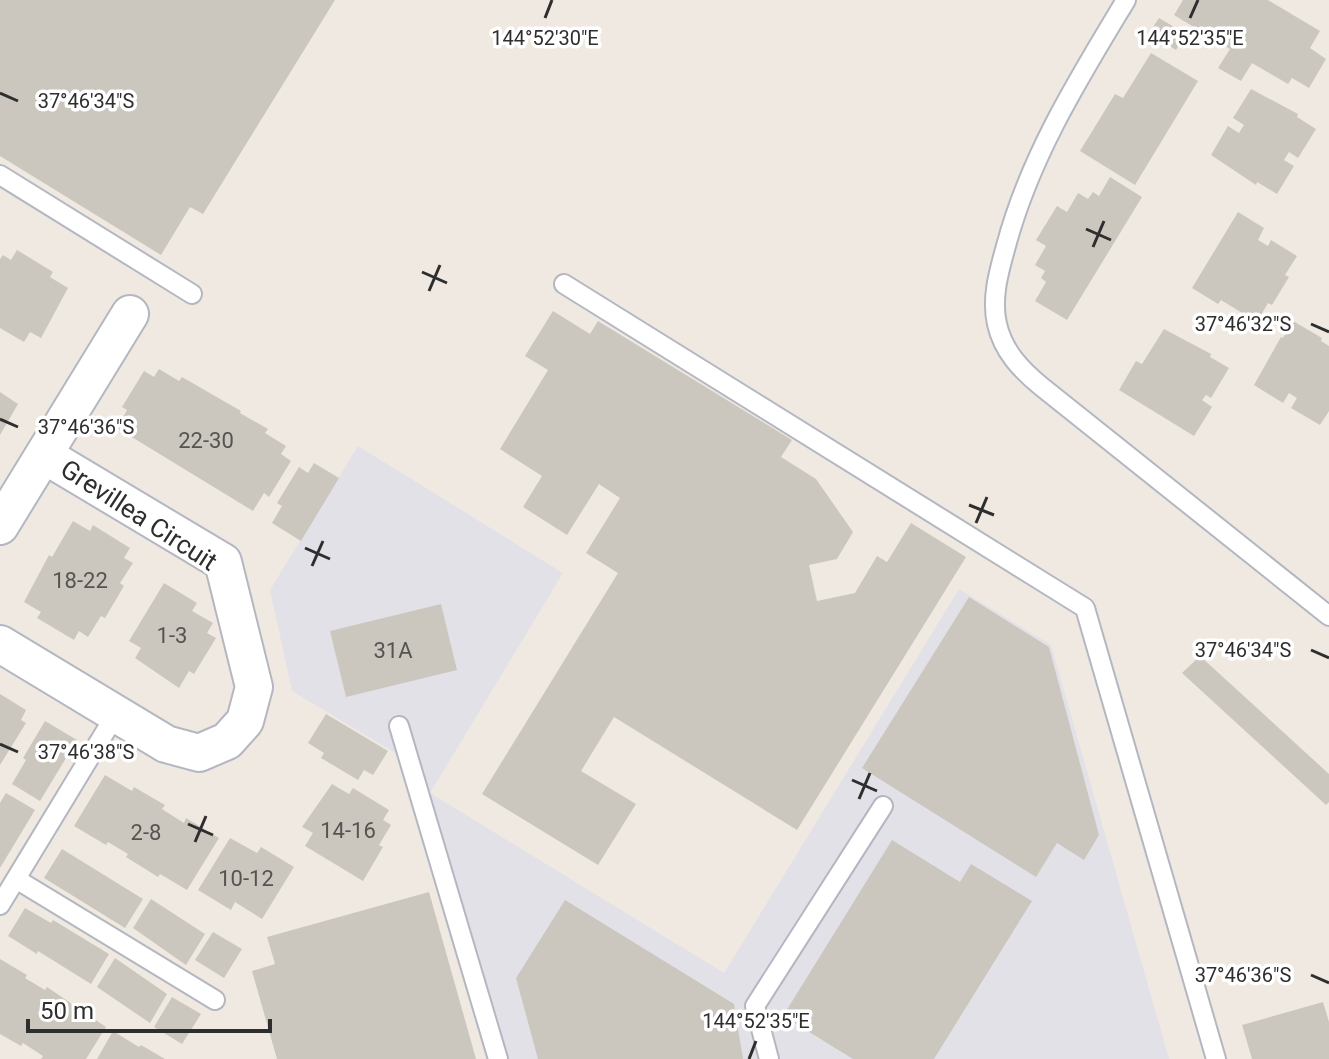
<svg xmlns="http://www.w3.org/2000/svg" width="1329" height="1059" viewBox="0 0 1329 1059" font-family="Roboto,sans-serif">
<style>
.industrial{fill:#e3e1e8}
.building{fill:#cbc7bf}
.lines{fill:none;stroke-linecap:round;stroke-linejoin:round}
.lane-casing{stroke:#b4b7c1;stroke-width:22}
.street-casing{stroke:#b4b7c1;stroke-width:40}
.lane{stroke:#fff;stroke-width:18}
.street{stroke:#fff;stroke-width:36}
.ticks{fill:none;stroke:#2e2e2e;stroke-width:3}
.labels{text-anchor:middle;stroke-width:7;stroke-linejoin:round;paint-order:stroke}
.number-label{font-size:22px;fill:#555452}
.street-label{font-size:26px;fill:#2e2e2e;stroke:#fff}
.ticks-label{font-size:20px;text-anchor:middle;fill:#2e2e2e;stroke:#fff;stroke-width:7;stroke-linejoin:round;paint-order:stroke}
</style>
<rect width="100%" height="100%" fill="#efe9e1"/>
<path class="industrial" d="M358,446L563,573L430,793L724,973L959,589L1051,645L1169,1059H488L397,754L292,691L270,590Z"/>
<path class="building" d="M0,0H335L203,214L190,207L161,255L0,156Z
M1183,0H1268L1320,31L1310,48L1326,59L1309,88L1292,78L1288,84L1252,63L1241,81L1218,68L1230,49L1174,15Z
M1159,18L1186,34L1176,50L1149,33Z
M1151,53L1198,81L1135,185L1080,151L1115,94L1123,98Z
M1251,89L1298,114L1297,117L1316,129L1298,158L1289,152L1284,160L1294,166L1277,194L1257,182L1256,185L1211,155L1228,126L1239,133L1244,125L1233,118Z
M1110,177L1142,197L1067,320L1035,301L1046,282L1041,278L1045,271L1035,265L1046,246L1036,240L1057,206L1067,212L1078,193L1088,199L1093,192L1099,196Z
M1238,212L1264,228L1258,240L1268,246L1271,240L1297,256L1285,275L1289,277L1272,305L1268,303L1257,322L1221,300L1218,304L1192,288Z
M17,250L53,272L50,277L68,288L41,338L30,332L24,342L0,328V259L3,255L11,260Z
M553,311L590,334L598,321L792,440L781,457L816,479L853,532L837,559L809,565L817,601L855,593L877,556L887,562L911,523L966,557L797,830L614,717L581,771L636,804L598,865L482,794L618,573L586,553L620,498L599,484L567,535L523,507L542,476L500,449L548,370L525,356Z
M1293,321L1322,338L1321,341L1329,346V411L1320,425L1291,408L1297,398L1289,393L1283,403L1254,385L1281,337L1283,338Z
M1164,329L1211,354L1210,357L1229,368L1211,398L1206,395L1202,400L1212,407L1194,436L1119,390L1136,361L1142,364Z
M159,369L179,381L182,377L241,411L240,413L268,429L265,433L286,446L281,454L291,461L269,497L264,493L253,511L117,428L127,410L122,407L144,371L154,377Z
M0,392L18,404L0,435Z
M314,463L339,478L301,541L272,523L282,506L277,503L299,467L308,473Z
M73,521L90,531L93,525L130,548L124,558L133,563L120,583L124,586L105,618L101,616L88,637L79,631L74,640L37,618L41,612L24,602L49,555L52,557Z
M164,583L197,603L192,611L213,623L207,633L216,638L194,674L189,671L179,688L135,658L141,648L129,641Z
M969,597L1049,647L1099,835L1084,860L1057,843L1036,877L862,768Z
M441,604L457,670L346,697L330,631Z
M1200,656L1329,774V802L1326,805L1182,673Z
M0,694L26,710L21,720L26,723L0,765Z
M326,714L388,751L373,775L364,770L358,780L321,758L324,753L308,743Z
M45,721L77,740L40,801L12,784L26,760L23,758Z
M105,775L132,791L134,787L165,805L162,809L184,823L186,818L219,838L187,890L160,874L158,877L126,857L128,854L108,842L106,845L74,826Z
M332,784L349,794L353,788L389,810L383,820L391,825L379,845L383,847L363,881L305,846L313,833L302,827Z
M6,793L35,810L0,868V803Z
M230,838L257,853L261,847L294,867L262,919L235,902L231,910L198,890Z
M892,840L960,882L971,864L1032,901L934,1059H853L783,1016Z
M62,849L143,899L125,928L44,878Z
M429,892L476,1059H277L252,971L275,964L267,937Z
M151,899L205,934L186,965L133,928Z
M565,900L734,1004L743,1059H538L516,978Z
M25,908L51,923L53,920L109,954L91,984L38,951L37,954L8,936Z
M213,932L242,949L224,978L195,960Z
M115,958L167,994L150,1023L97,987Z
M0,959L27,975L25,978L45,990L47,987L106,1027L86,1059H41L43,1056L23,1043L21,1046L0,1034Z
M172,997L201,1014L182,1044L154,1027Z
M1323,1002L1329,1022V1059H1252L1242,1025Z
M113,1031L139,1047L141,1045L165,1059H97Z"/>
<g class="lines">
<g class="lane-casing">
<path id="lane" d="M1126,0C1079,78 1030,156 1006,246C999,271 991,298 997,324C1003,351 1021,370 1042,387L1329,616
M0,175L192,294
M564,284L1085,608L1216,1059
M399,726L498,1059
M16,879L215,1000
M0,905L116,714
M769,1059L755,1006L883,806"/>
</g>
<g class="street-casing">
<path id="street" d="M0,526L130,314
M0,644L166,744L199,753L227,741L245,721L254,687L223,562L44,455"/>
</g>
<use href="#lane" class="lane"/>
<use href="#street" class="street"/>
</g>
<path class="ticks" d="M545,18L552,0M1190,18L1198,0M0,93L18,101M1086,229L1111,240M1093,247L1104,221M422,272L447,283M429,291L440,265M1311,324L1329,332M0,419L18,427M969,505L994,515M976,523L987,497M305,548L330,559M312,566L323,541M1311,650L1329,658M0,744L18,752M852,780L877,791M859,799L870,773M188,824L213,835M195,842L206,816M1311,975L1329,983M749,1059L756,1041"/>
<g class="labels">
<g class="number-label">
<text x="206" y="448">22-30</text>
<text x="80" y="588">18-22</text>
<text x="172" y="643">1-3</text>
<text x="393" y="658">31A</text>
<text x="348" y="838">14-16</text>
<text x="146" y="840">2-8</text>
<text x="246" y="886">10-12</text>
</g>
<g class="street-label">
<text transform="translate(139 515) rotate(33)" y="9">Grevillea Circuit</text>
</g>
</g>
<g class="ticks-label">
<text x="545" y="45">144°52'30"E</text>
<text x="1190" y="45">144°52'35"E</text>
<text x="86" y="108">37°46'34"S</text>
<text x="1243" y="331">37°46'32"S</text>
<text x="86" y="434">37°46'36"S</text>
<text x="1243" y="657">37°46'34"S</text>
<text x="86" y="759">37°46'38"S</text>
<text x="1243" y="982">37°46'36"S</text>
<text x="756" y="1028">144°52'35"E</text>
</g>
<path d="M28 1019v12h242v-12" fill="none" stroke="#2e2e2e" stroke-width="4"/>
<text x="40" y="1019" font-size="24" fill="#2e2e2e" stroke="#ffffff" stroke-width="6" paint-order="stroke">50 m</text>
</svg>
